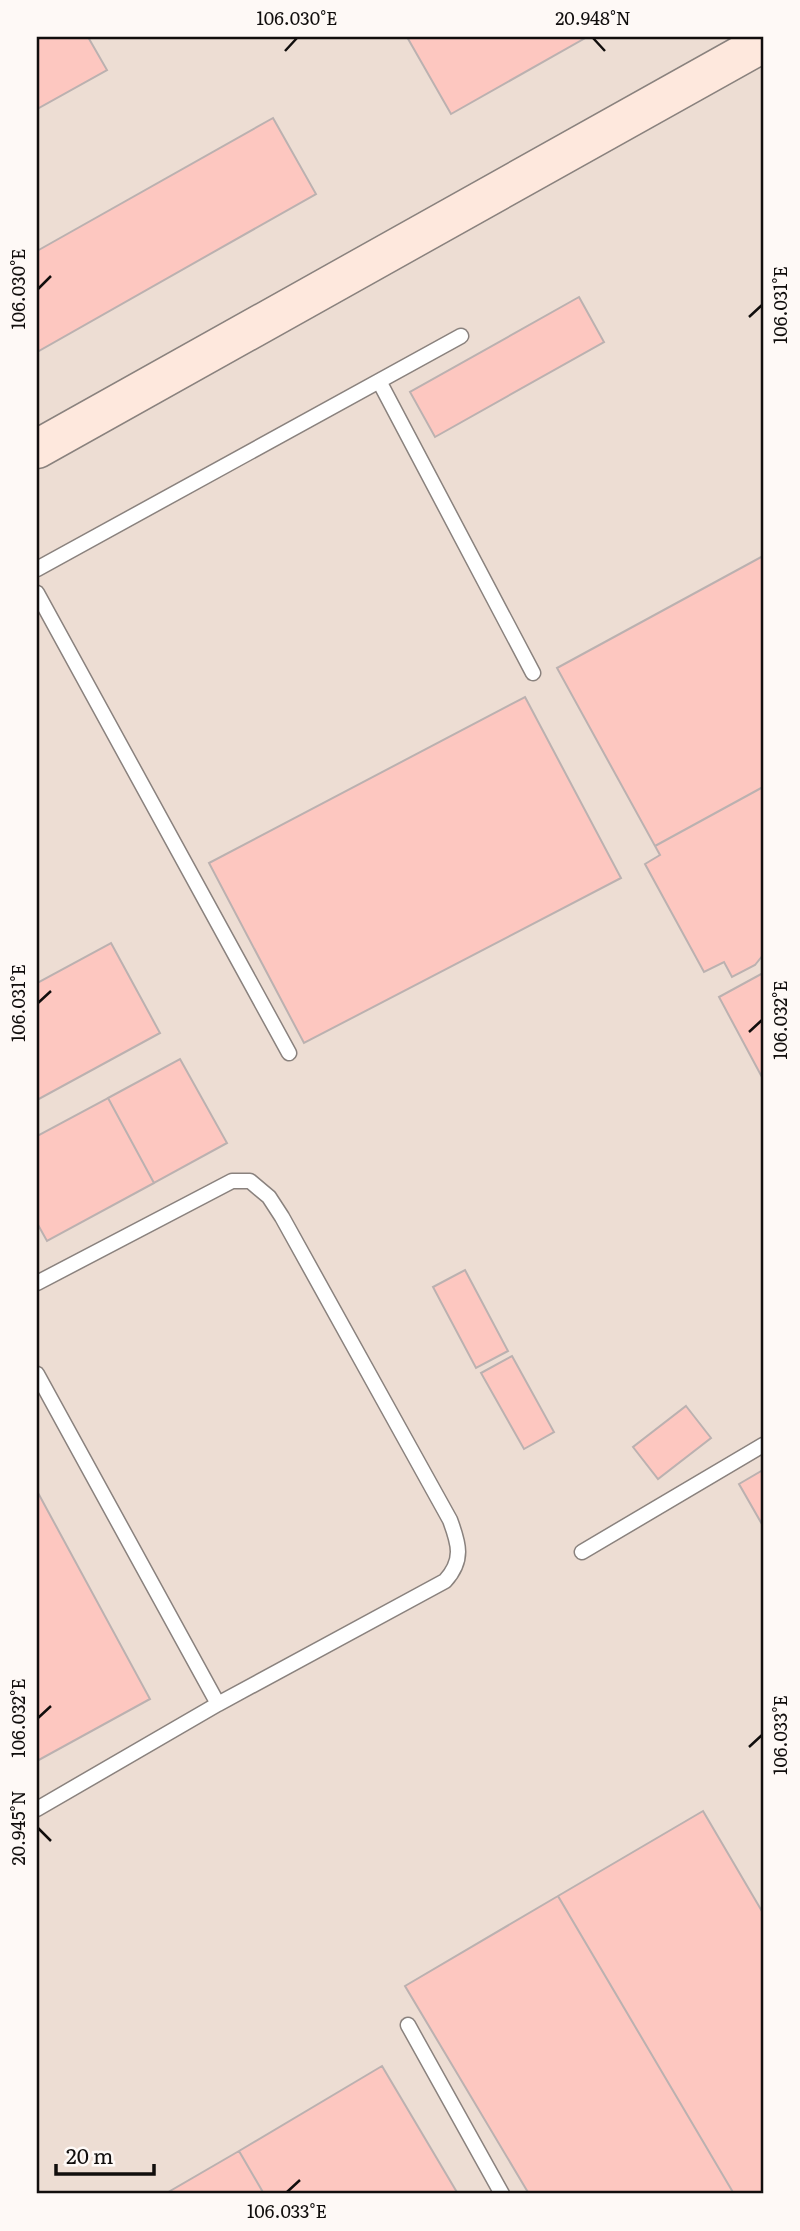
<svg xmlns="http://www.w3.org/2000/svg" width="800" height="2231" viewBox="0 0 800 2231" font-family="Literata,serif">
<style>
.built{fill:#edddd3}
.building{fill:#fdc7c0;stroke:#bbb1b0;stroke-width:2}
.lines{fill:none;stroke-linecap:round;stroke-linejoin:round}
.lane-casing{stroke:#8a827e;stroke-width:17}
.secondary-casing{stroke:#8a827e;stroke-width:41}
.lane{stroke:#fff;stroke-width:14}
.secondary{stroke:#fee8dd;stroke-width:38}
.ticks{fill:none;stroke:#110e0d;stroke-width:2.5}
.neatline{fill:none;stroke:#110e0d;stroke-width:2.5}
.ticks-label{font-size:18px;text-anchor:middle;fill:#110e0d}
</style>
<rect width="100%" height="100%" fill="#f3ebe5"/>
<path class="built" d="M37,37H763V2194H37Z"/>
<path class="building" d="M37,37H88L107,70L37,109Z
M407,37H587L451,114Z
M273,118L316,194L37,352V251Z
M579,297L604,342L435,437L410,392Z
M763,556V787L655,846L557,668Z
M525,697L621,878L304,1043L209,863Z
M763,787V955L755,965L732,977L724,962L704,972L645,864L660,855L655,846Z
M111,943L160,1033L37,1100V983Z
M763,973V1079L719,997Z
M180,1059L227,1143L154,1183L108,1098Z
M108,1098L154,1183L47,1241L37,1223V1136Z
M465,1270L508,1351L476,1368L433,1287Z
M512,1356L554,1432L524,1449L481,1373Z
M686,1406L711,1438L658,1479L633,1447Z
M763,1470V1526L739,1484Z
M37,1491L150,1699L37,1761Z
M703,1811L763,1913V2194H734L558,1896Z
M558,1896L734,2194H529L405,1986Z
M382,2066L458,2194H264L239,2151Z
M239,2151L264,2194H165Z"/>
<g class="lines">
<g class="lane-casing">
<path id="lane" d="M379,381L533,673
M37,569L461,336
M37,593L289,1053
M37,1283L232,1181H250L269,1197L282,1217L450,1520C459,1544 464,1560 445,1581L218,1704L37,1809
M37,1374L218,1704
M582,1552L763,1445
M408,2025L502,2194"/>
</g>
<g class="secondary-casing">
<path id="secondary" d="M37,449L763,43"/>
</g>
<use href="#lane" class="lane"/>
<use href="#secondary" class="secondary"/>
</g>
<path class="ticks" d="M593,38L605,51M285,51L297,38M38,289L51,276M749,317L762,305M38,1003L51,991M749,1032L762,1020M38,1718L51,1706M749,1747L762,1735M38,1828L51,1841M287,2192L300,2180"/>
<rect width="800" height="2231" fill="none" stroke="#fef9f6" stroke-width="77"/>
<path d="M56 2164v10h98v-10" fill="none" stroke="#110e0d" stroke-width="3.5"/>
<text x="66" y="2164" font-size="21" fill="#110e0d" stroke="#fef9f6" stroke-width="5" paint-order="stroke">20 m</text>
<rect x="38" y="38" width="724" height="2154" class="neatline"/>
<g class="ticks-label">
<text x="297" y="25">106.030°E</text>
<text x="593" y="25">20.948°N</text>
<text transform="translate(19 289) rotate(-90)" y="6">106.030°E</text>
<text transform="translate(781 305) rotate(-90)" y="6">106.031°E</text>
<text transform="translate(19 1003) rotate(-90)" y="6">106.031°E</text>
<text transform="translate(781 1020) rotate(-90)" y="6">106.032°E</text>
<text transform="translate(19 1718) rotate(-90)" y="6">106.032°E</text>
<text transform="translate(781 1735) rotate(-90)" y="6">106.033°E</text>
<text transform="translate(19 1828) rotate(-90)" y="6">20.945°N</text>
<text x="287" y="2218">106.033°E</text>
</g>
</svg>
